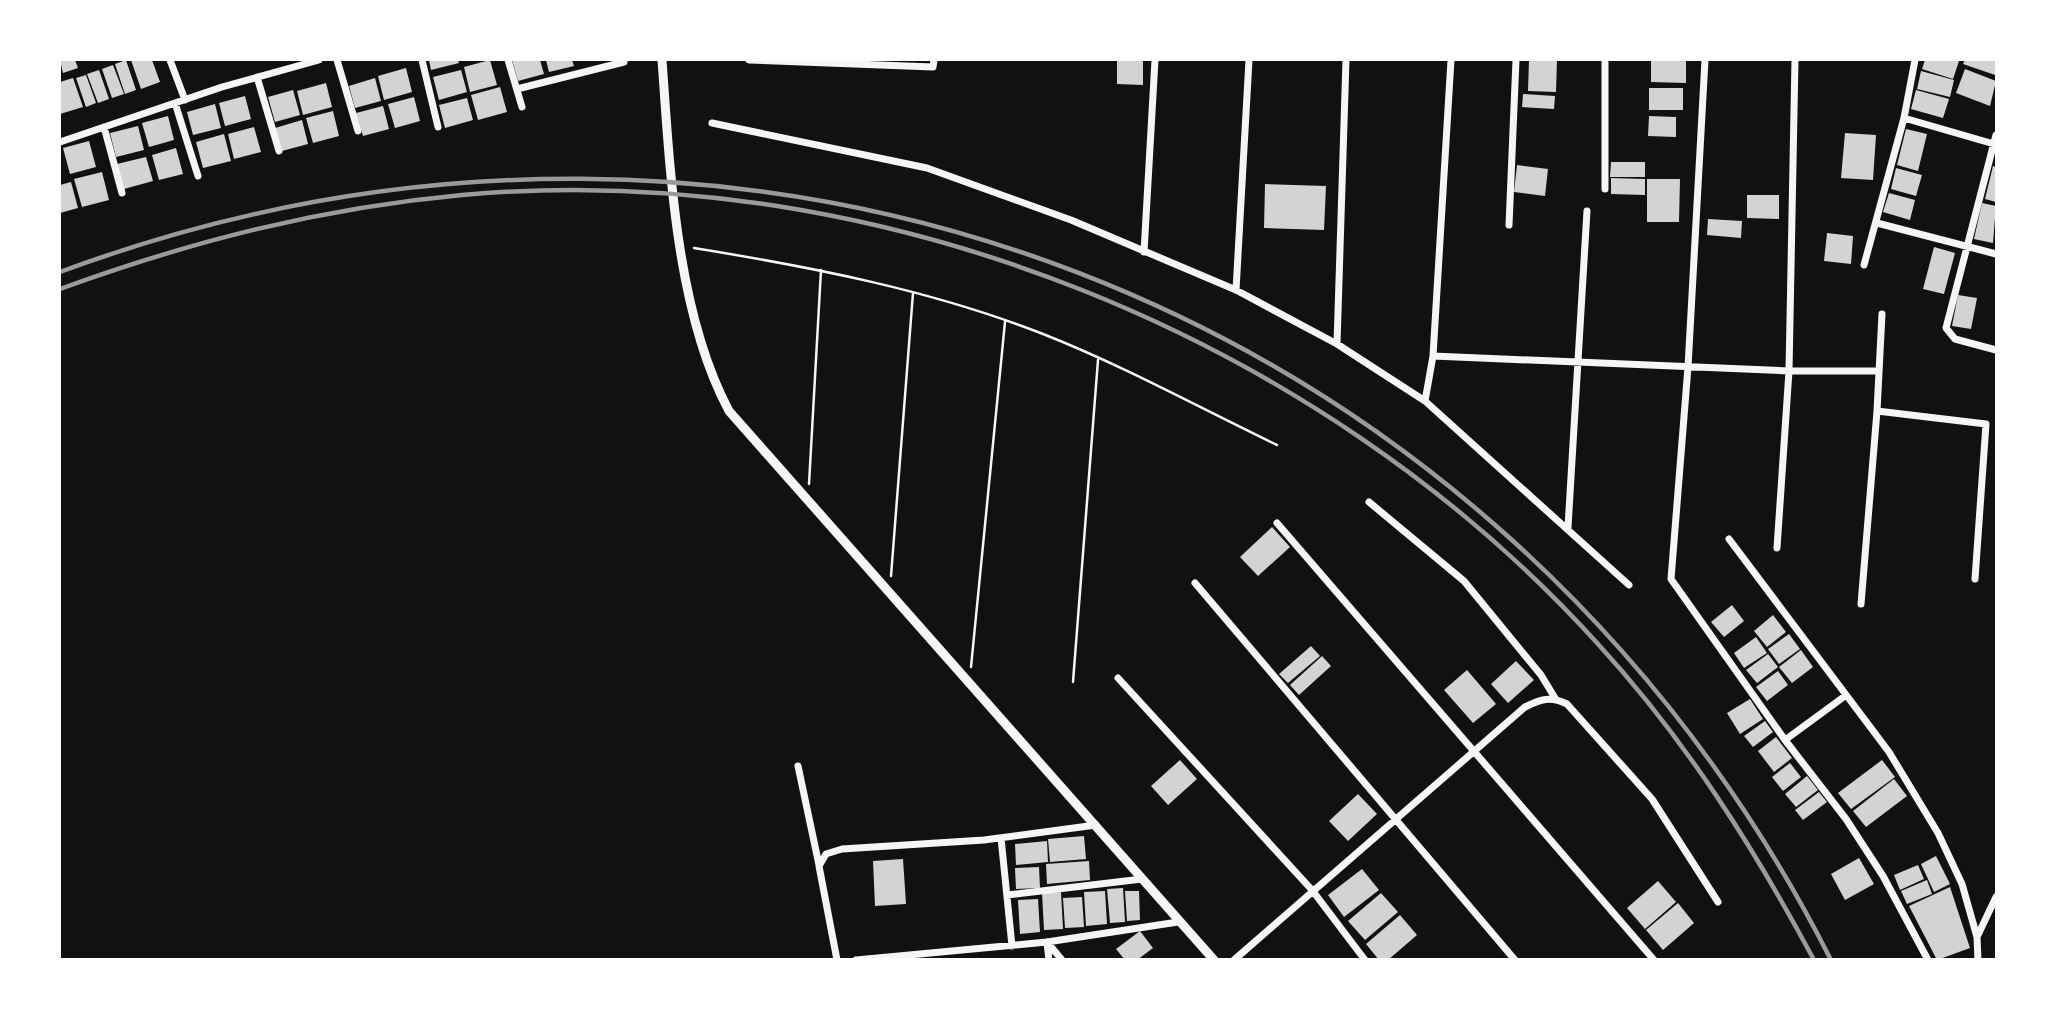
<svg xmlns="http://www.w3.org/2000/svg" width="2056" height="1019" viewBox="0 0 2056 1019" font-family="Lora,serif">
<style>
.building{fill:#d3d3d3}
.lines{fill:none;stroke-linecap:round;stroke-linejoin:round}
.path{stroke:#f5f5f5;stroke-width:2.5}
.minor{stroke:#f5f5f5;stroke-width:7}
.tertiary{stroke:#f5f5f5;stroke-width:9}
.rail{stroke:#9a9a9a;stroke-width:4.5}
</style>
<rect width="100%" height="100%" fill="#111"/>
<path class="building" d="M60,60H75L78,68L63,73Z
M126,60L136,90L125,94L115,64Z
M131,60H152L160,82L141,89Z
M429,60H458L459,63L431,70Z
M490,60L497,85L470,92L464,67Z
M512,60H540L544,74L518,81Z
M546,60H572L574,66L549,72Z
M1117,60H1143V85L1117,84Z
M1529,60H1557L1556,92L1528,91Z
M1651,60H1686V83L1651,82Z
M1925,60L1959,61L1953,79L1922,69Z
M1965,60H1996L1995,75L1963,64Z
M113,65L124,94L112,98L102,69Z
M406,68L412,92L384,100L378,76Z
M1965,69L1996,81L1990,106L1956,93Z
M99,70L109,99L98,103L87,74Z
M461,70L467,92L439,100L433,77Z
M1921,71L1954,80L1950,97L1917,89Z
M86,75L96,103L86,107L76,78Z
M73,78L83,107L60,114V82Z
M375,78L381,101L355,108L349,86Z
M326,83L332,107L303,115L297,91Z
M500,87L507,112L478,120L471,95Z
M1649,88H1683V110H1649Z
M293,90L300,115L275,122L268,97Z
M1916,90L1949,99L1943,118L1911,109Z
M1523,94L1555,96L1554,109L1522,107Z
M245,96L251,119L225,126L219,103Z
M414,97L420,121L395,128L388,104Z
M467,98L473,120L445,128L439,105Z
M215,104L221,128L193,135L187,112Z
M383,106L389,129L363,136L356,113Z
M333,111L339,136L313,143L306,118Z
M168,116L174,140L149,147L142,123Z
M1649,116L1676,117V137L1648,136Z
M302,120L308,144L282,151L275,128Z
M138,126L144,150L116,157L110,133Z
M254,127L261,152L234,159L228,134Z
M1906,129L1927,134L1918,171L1897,165Z
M1845,133L1876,135L1873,180L1841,178Z
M224,134L231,161L203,168L196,142Z
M89,141L96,167L70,174L63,148Z
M176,148L183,174L159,180L152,155Z
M146,157L153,181L124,189L117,164Z
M1611,162H1645V177H1610Z
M1517,165L1548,169L1545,196L1514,192Z
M1993,166L1996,167V202L1985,199Z
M1896,168L1922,175L1916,196L1891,189Z
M102,172L109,200L82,207L74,179Z
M1611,178L1645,179V195L1611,194Z
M1647,179H1680L1679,222H1647Z
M71,182L78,208L60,213V185Z
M1265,184L1326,186L1324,230L1264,228Z
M1889,193L1915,200L1910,220L1883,212Z
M1747,195H1779V219L1747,218Z
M1982,203L1996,206L1993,243L1974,239Z
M1708,219L1742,221L1741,238L1707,235Z
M1827,233L1853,236L1851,264L1824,261Z
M1934,247L1955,253L1944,294L1923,289Z
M1958,295L1977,298L1971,329L1952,326Z
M1272,527L1290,547L1258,576L1240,557Z
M1732,605L1744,621L1724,637L1711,622Z
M1773,615L1786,632L1767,647L1754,631Z
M1789,634L1800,649L1779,664L1768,649Z
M1756,637L1767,653L1744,668L1734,653Z
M1311,646L1320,656L1288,683L1279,674Z
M1801,650L1813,667L1792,683L1779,667Z
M1768,654L1778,667L1757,683L1746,670Z
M1322,656L1331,666L1299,695L1290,685Z
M1516,661L1534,680L1508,703L1491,684Z
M1467,670L1496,704L1473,723L1444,690Z
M1778,671L1788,685L1767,701L1756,687Z
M1750,699L1763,719L1740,734L1727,713Z
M1765,721L1773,732L1753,747L1744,736Z
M1776,737L1792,758L1774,772L1758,751Z
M1180,760L1197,779L1168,805L1151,786Z
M1882,760L1895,777L1851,809L1838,793Z
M1790,763L1801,777L1783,791L1772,777Z
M1807,776L1818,790L1796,807L1785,794Z
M1894,779L1907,796L1866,827L1853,811Z
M1819,792L1827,802L1803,820L1795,810Z
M1358,794L1377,814L1348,841L1329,821Z
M1084,836L1086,859L1050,862L1048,839Z
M1047,841L1048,862L1016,865L1015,844Z
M1936,856L1950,884L1934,892L1921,864Z
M1859,858L1874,884L1845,900L1831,874Z
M903,859L906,904L875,906L873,861Z
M1089,861L1090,880L1047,884L1046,864Z
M1918,865L1924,879L1900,890L1894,875Z
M1039,867L1040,888L1016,889L1015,868Z
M1362,869L1379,890L1344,917L1328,895Z
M1927,880L1932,894L1907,904L1901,891Z
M1658,881L1676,902L1645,929L1627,908Z
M1950,887L1970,948L1937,960L1909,906Z
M1123,888L1125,922L1110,923L1107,889Z
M1105,891L1107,924L1086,926L1084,892Z
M1125,891H1139L1140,920L1127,921Z
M1061,892L1063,929L1044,930L1042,893Z
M1381,893L1398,912L1365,940L1348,921Z
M1082,897L1084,927L1065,928L1063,898Z
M1038,899L1040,932L1020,934L1018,900Z
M1678,903L1694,923L1663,950L1646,930Z
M1400,915L1417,935L1388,960H1379L1366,944Z
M1140,931L1153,948L1137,960H1125L1116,949Z"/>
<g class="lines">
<path class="path" d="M694,248C811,267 931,290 1043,334C1122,365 1200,408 1277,445
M809,484L821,270
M891,576L913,293
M971,667L1005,322
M1073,682L1098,360"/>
<path class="minor" d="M170,60L185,100
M337,60L358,131
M422,60L438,127
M508,60L522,107
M749,60L933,67L934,60
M1705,60L1688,367L1671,579L1785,740L1846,819L1883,876L1928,960
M257,77L279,151
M517,89L624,62
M175,103L198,176
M1904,118L1994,144
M712,123L927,168L1071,220L1236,290L1337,344L1425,401L1433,356L1451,60
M104,127L122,193
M1996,135L1946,328L1955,339L1996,350
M60,142L222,87L319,60
M1605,189V60
M1877,223L1996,254
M1509,225L1516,60
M1144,252L1155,60
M1864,265L1904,118L1915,60
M1236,290L1249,60
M1337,344L1346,60
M1433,356L1789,371H1879
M1425,401L1629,585
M1877,411L1986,424L1975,579
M1369,502L1464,581L1541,675L1555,698
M1277,523L1654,960
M1568,527L1587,211
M1729,539L1889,752L1938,833L1962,884L1977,937
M1777,548L1789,371L1795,60
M1195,583L1515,960
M1861,604L1877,411L1882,314
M1118,678L1312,890L1365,960
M1785,740L1845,696
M798,766L819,865
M1001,838L1012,946
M1007,895L1142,879
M1047,942L1062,960
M1047,943L1049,960
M837,960L819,866L826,854L842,849L984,840L1096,825
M856,960L1047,942L1178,922
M1234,960L1525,707C1541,699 1550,696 1567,704L1652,799L1718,902
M1978,960L1977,937L1996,897"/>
<path class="tertiary" d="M662,60C670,170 676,312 729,411L1214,960"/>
<path class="rail" d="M60,272C749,16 1497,301 1831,960
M60,289C192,241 321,208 462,195C877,157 1320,336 1598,644C1685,739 1753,846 1814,960"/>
</g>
<rect width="2056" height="1019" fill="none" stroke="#ffffff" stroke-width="122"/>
</svg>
